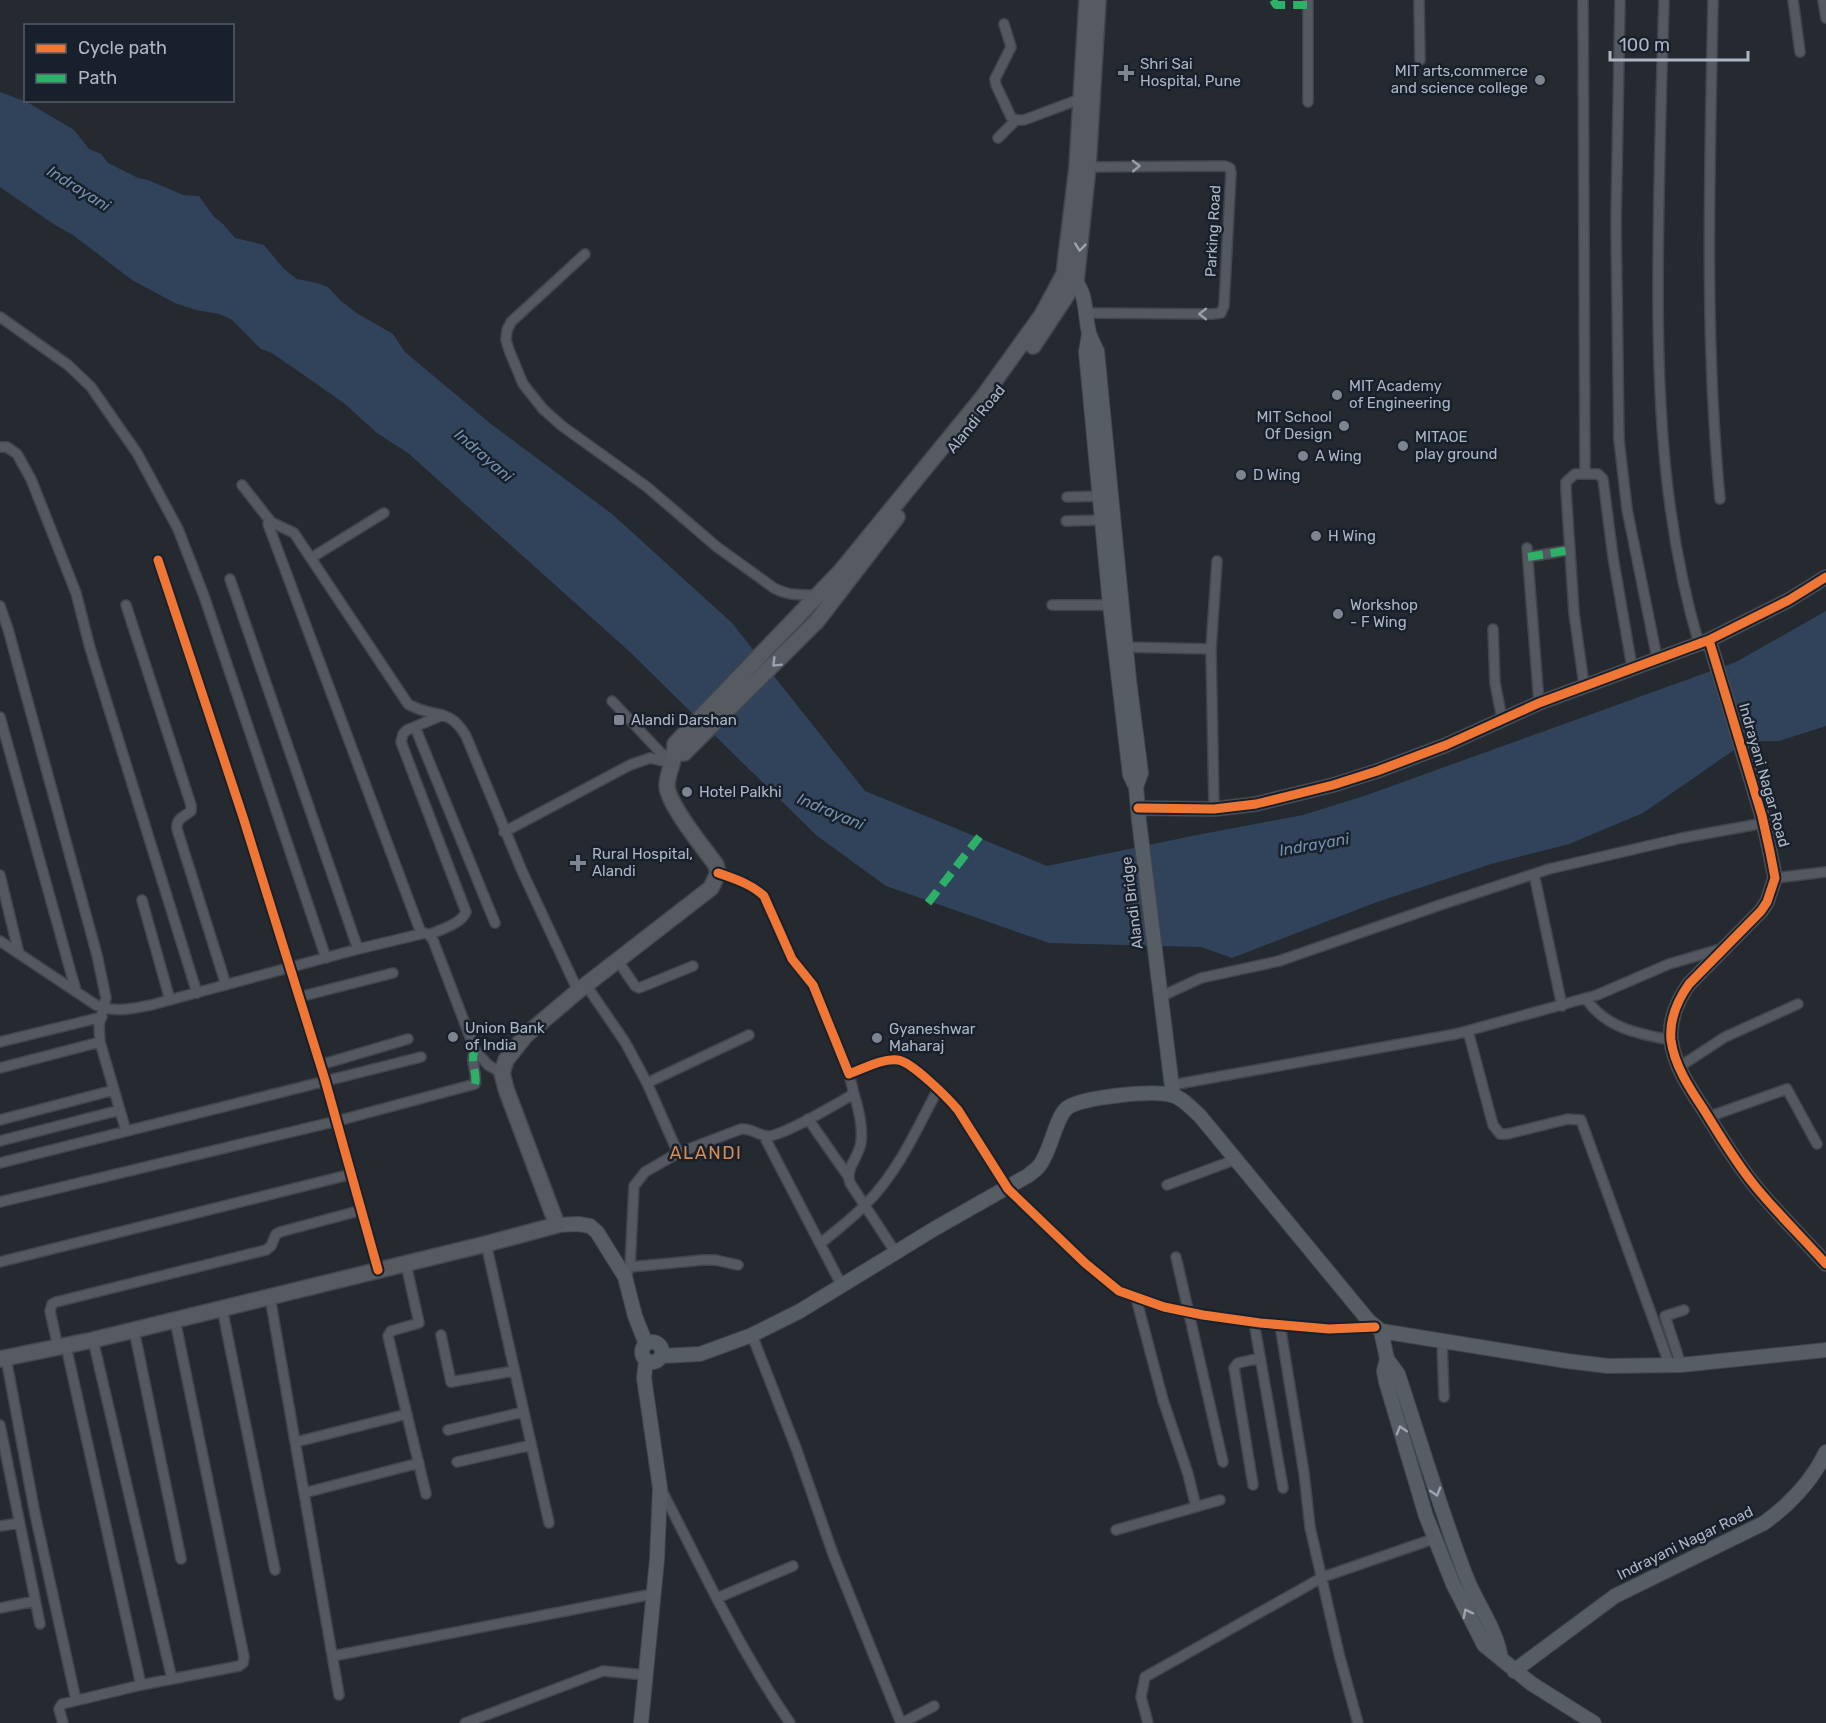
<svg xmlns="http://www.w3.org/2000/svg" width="1826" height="1723" viewBox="0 0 1826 1723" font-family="Rubik,sans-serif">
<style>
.water{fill:#31435b}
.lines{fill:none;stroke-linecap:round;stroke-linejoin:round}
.street-casing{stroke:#42464c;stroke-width:12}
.secondary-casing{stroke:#42464c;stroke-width:16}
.primary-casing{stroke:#42464e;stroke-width:18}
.street{stroke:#545860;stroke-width:9}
.secondary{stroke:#575d65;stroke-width:14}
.primary{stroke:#565b62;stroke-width:15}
.quiet{stroke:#2db169;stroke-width:8;stroke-dasharray:15 8;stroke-linecap:butt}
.cycleway-casing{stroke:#18202b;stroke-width:13}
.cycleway{stroke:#f07635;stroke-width:9}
.oneway{stroke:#969eab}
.oneway2{stroke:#9ba4b0}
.oneway3{stroke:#9ba4b1}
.poi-dot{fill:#7d8591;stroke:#18202b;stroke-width:2}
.labels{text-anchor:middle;stroke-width:5;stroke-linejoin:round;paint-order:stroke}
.poi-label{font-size:15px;fill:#acb6c4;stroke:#18202b;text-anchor:start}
.street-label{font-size:15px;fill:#acb6c4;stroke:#18202b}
.water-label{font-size:16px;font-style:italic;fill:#748eae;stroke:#18202b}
.quarter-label{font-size:18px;letter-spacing:1.5px;fill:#d58b56;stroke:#18202b}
</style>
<rect width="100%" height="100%" fill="#252a31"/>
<path class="water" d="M0,92L27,102L74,130L89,149L101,154L108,163L138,178L148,180L183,195L199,196L214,217L223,224L235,238L264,245L284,269L297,279L317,283L328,287L341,301L358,314L393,334L405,352L491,424L612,514L732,623L865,791L1047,866L1192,836L1303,815L1367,795L1736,662L1826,611V726L1779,741H1747L1643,813L1569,844L1491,864L1377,902L1232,958L1201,947L1049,943L886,886L816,835L630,652L408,453L377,433L345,404L311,380L272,353L261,349L231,319L219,314L196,310L175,303L132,280L73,235L55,225L0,187Z"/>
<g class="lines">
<g class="street-casing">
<path id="street" d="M1308,0V102
M1419,0L1420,60
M1583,0L1585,473
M1620,0L1616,223L1619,440L1627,509L1657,658
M1664,0C1661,97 1658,195 1658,292C1658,411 1665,529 1699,644
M1713,0C1710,166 1704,333 1720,499
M1793,0L1800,52
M1823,0L1826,18
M1004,24L1011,47L995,79L996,85L1011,117L1016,120H1024L1080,99
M998,138L1016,120
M1086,167L1225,166L1230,168L1231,173L1224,306L1221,313L1212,314L1086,313
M585,254L511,322L507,330L506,340L509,350L523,384L543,409L562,426L647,487L717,547L774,588C788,596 803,595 819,595
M0,317L68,365L91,387L137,453L178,529L204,596L326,958
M0,447H7L17,454L31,479L76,593L90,648L197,993
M242,485L271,522L294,533L408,704C433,719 449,706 466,736L522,871L578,991
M1067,497L1101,496
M269,519L268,524L421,933
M1066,521L1103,520
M1527,548L1539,703
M1528,557L1570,550
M311,558L384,513
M158,560L243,817L325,1080L378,1270
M230,579L358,949
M126,605L191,805V811C184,817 176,818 177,829L226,985
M1052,605H1110
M0,606L8,629L97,955L106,998L99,1025L100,1042L126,1131
M1493,629L1495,683L1502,719
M1123,647L1211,649L1217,561
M1211,649L1214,809
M1584,685L1574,613L1566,490V482L1575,474H1598L1603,479L1613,557L1632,667
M612,701L661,753L673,760
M0,717L76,991
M415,727L495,923
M504,832L630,765L650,758L671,763
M718,873C735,879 751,884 764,896L792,959L813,985L849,1074C863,1069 882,1058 898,1060C912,1062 948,1098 958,1110L1008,1189L1085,1263L1119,1291L1164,1307L1203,1315L1260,1323L1329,1329L1375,1327
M1534,874L1562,1006
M0,875L19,954
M1775,878L1826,872
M142,900L170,1000
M429,935C441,929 461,924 466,912L401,742L403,734L407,730L443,715
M0,941L96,1005C114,1013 132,1009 151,1005L358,949L425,933L429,935L433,940L475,1050L488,1065L502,1073
M618,961L635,986L639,988L693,966
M586,985L625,1042L647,1083L678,1153L741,1129C753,1128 758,1136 768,1136C786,1135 837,1103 854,1094L849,1074
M299,997L393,973
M1160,997L1201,978L1279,961L1440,905L1549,869L1682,838L1764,823
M1586,999C1606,1028 1638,1034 1671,1040
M1468,1031L1493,1125L1500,1134H1507L1568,1119L1581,1120L1670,1366
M0,1042L102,1017
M320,1065L408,1039
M1679,1067L1725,1037L1798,1004
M0,1068L100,1042
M647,1083L749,1035
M1172,1085L1456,1034L1597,995L1669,964L1724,948
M854,1094C859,1110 863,1126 861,1142C859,1158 845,1167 850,1183L896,1253
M1708,1117L1787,1089L1817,1144
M808,1119L848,1176
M0,1120L114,1090
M764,1136L842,1286
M0,1141L120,1110
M0,1163L421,1057
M1167,1185L1237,1159
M0,1202L337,1121L475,1084C478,1073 469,1062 475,1050
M486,1244L549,1523
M820,1244C835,1231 852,1219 866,1204C898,1172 917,1129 938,1089
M1176,1257L1223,1462
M0,1262L352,1174
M406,1264L419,1323L391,1331L388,1336L426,1494
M630,1267L703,1260H715L738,1265
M625,1277L630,1267L634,1186L645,1172L678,1153
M270,1297L339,1695
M1136,1298L1163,1400L1188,1474L1196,1507
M222,1308L275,1570
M1254,1322L1283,1488
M1280,1325L1304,1473L1310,1527L1339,1654L1358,1723
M134,1330L181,1559
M441,1335L451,1382L514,1371
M752,1335L796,1448L833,1554L901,1723
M93,1340L172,1679
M1442,1341L1444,1397
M66,1346L141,1685
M58,1347L50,1311L52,1304L56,1302L266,1250L271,1246L276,1234L280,1232L362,1210
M6,1358L35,1514L76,1700
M1681,1365L1665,1316L1684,1310
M0,1425L40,1624
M448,1430L523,1412
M296,1442L407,1414
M457,1462L531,1445
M1253,1485L1234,1368L1238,1363L1260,1358
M661,1489C702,1568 739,1649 790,1723
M304,1493L419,1463
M0,1526L19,1523
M1116,1530L1220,1500
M717,1598L793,1566
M0,1608L35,1601
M333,1656L653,1594
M63,1723L59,1709L62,1704L141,1685L239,1666L243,1663L244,1657L175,1320
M465,1723L603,1671L646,1675
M902,1723L934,1706
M1148,1723L1141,1697L1145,1677L1323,1577L1436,1538"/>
</g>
<g class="secondary-casing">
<path id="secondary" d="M1069,276C1088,288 1084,313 1089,333C1091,339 1094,345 1097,351L1129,680L1141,773L1136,787L1139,821L1173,1095
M1089,334L1086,352L1110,605L1130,775L1136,787
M1709,640L1762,816L1770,852L1775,878L1767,902L1761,911L1689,984C1677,1001 1669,1019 1671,1040C1674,1065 1690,1089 1704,1110C1720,1136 1736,1163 1755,1186C1777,1213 1803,1238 1826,1264
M1138,808L1214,809L1256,804L1333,785L1377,771L1446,745L1539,703L1709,640L1789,600L1826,577
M557,1225L578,1224L590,1226L597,1232L625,1277L635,1316L646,1344
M1381,1331L1387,1359L1384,1371L1386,1382L1426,1516L1453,1584L1484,1645L1532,1684L1594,1723
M642 1352a10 10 0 1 1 20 0a10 10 0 1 1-20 0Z
M661,1356L700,1354L752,1335L800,1311L934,1229L1029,1175C1032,1172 1037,1169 1039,1166C1051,1152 1055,1118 1067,1108C1082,1097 1153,1090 1171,1095C1182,1097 1192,1109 1200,1116L1368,1320L1381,1331L1567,1361L1608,1366L1681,1365L1826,1350
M1387,1359L1398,1374C1421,1443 1441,1512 1467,1579C1478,1606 1497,1630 1501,1659
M1514,1671L1615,1596L1764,1523C1789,1505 1812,1481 1826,1452
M641,1723L657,1559L660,1488L644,1378L646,1361"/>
</g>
<g class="primary-casing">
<path id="primary" d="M1033,346L1076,281L1088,167L1098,0
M676,753H684L817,621L897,517
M0,1359L93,1340L486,1244L557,1225L506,1089L502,1073L506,1060L526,1035L578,991L711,888L718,873L716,865C704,848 667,804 667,785C668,770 676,758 675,744L841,571L983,397L1042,315L1064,274L1077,167L1087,0"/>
</g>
<use href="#street" class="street"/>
<use href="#secondary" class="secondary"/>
<use href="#primary" class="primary"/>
<path class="quiet" d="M1273,0L1276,5H1307
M1528,557L1570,550
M928,903L980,836
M475,1084C478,1073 469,1062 475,1050"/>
<g class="cycleway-casing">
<path id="cycleway" d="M158,560L243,817L325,1080L378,1270
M1709,640L1762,816L1770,852L1775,878L1767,902L1761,911L1689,984C1677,1001 1669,1019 1671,1040C1674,1065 1690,1089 1704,1110C1720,1136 1736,1163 1755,1186C1777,1213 1803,1238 1826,1264
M1138,808L1214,809L1256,804L1333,785L1377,771L1446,745L1539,703L1709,640L1789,600L1826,577
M718,873C735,879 751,884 764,896L792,959L813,985L849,1074C863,1069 882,1058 898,1060C912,1062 948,1098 958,1110L1008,1189L1085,1263L1119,1291L1164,1307L1203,1315L1260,1323L1329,1329L1375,1327"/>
</g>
<use href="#cycleway" class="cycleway"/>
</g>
<defs><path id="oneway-chevron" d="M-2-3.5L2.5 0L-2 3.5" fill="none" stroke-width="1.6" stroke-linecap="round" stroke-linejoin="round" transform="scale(1.5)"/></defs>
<g class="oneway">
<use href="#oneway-chevron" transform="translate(1136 166) rotate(-1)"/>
<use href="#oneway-chevron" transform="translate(1203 314) rotate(180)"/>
</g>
<g class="oneway2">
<use href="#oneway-chevron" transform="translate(1080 247) rotate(96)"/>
<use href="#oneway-chevron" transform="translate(776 663) rotate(135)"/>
</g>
<g class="oneway3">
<use href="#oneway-chevron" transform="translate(1401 1430) rotate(-107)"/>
<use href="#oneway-chevron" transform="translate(1436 1492) rotate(73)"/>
<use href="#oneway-chevron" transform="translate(1467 1613) rotate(-117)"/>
</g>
<g class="poi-dot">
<path d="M1123 64h6v6h6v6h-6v6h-6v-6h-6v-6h6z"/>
<circle cx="1540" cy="80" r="6"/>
<circle cx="1337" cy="395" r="6"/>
<circle cx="1344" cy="426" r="6"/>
<circle cx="1403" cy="446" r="6"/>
<circle cx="1303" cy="456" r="6"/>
<circle cx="1241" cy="475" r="6"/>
<circle cx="1316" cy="536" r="6"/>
<circle cx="1338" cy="614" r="6"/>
<rect x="613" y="714" width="12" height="12" rx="3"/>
<circle cx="687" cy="792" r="6"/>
<path d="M575 854h6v6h6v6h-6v6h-6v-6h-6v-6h6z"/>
<circle cx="453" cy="1037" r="6"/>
<circle cx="877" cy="1038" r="6"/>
</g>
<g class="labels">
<g class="poi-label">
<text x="1140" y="69">Shri Sai<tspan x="1140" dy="17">Hospital, Pune</tspan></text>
<text x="1528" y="76" text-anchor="end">MIT arts,commerce<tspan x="1528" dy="17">and science college</tspan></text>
<text x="1349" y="391">MIT Academy<tspan x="1349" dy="17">of Engineering</tspan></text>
<text x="1332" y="422" text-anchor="end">MIT School<tspan x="1332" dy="17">Of Design</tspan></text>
<text x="1415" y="442">MITAOE<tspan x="1415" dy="17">play ground</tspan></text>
<text x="1315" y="461">A Wing</text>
<text x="1253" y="480">D Wing</text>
<text x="1328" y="541">H Wing</text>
<text x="1350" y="610">Workshop<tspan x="1350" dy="17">- F Wing</tspan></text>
<text x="631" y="725">Alandi Darshan</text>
<text x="699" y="797">Hotel Palkhi</text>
<text x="592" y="859">Rural Hospital,<tspan x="592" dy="17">Alandi</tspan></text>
<text x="465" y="1033">Union Bank<tspan x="465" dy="17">of India</tspan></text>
<text x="889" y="1034">Gyaneshwar<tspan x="889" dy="17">Maharaj</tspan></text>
</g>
<g class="street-label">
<text transform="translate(1213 231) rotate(-87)" y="5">Parking Road</text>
<text transform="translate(976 419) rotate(-51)" y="5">Alandi Road</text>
<text transform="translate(1764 775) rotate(74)" y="5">Indrayani Nagar Road</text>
<text transform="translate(1132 903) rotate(-97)" y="5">Alandi Bridge</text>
<text transform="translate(1685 1543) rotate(-26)" y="5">Indrayani Nagar Road</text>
</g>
<g class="water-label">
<text transform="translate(79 188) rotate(32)" y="6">Indrayani</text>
<text transform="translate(484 455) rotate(41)" y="6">Indrayani</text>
<text transform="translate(831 811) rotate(23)" y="6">Indrayani</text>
<text transform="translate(1314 844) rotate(-10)" y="6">Indrayani</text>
</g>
<g class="quarter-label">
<text x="706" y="1159">ALANDI</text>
</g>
</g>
<rect x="24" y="24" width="210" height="78" fill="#18202b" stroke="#535c68" stroke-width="1.5"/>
<rect x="36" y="44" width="30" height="9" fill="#f07635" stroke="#535c68" stroke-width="1.5"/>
<text x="78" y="54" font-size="18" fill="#acb6c4">Cycle path</text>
<rect x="36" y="74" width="30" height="9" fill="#2db169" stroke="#535c68" stroke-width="1.5"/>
<text x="78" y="84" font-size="18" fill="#acb6c4">Path</text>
<path d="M1610 51v9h138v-9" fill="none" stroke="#acb6c4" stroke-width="3"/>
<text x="1619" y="51" font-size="18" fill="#acb6c4" stroke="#18202b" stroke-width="4.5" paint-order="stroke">100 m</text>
</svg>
